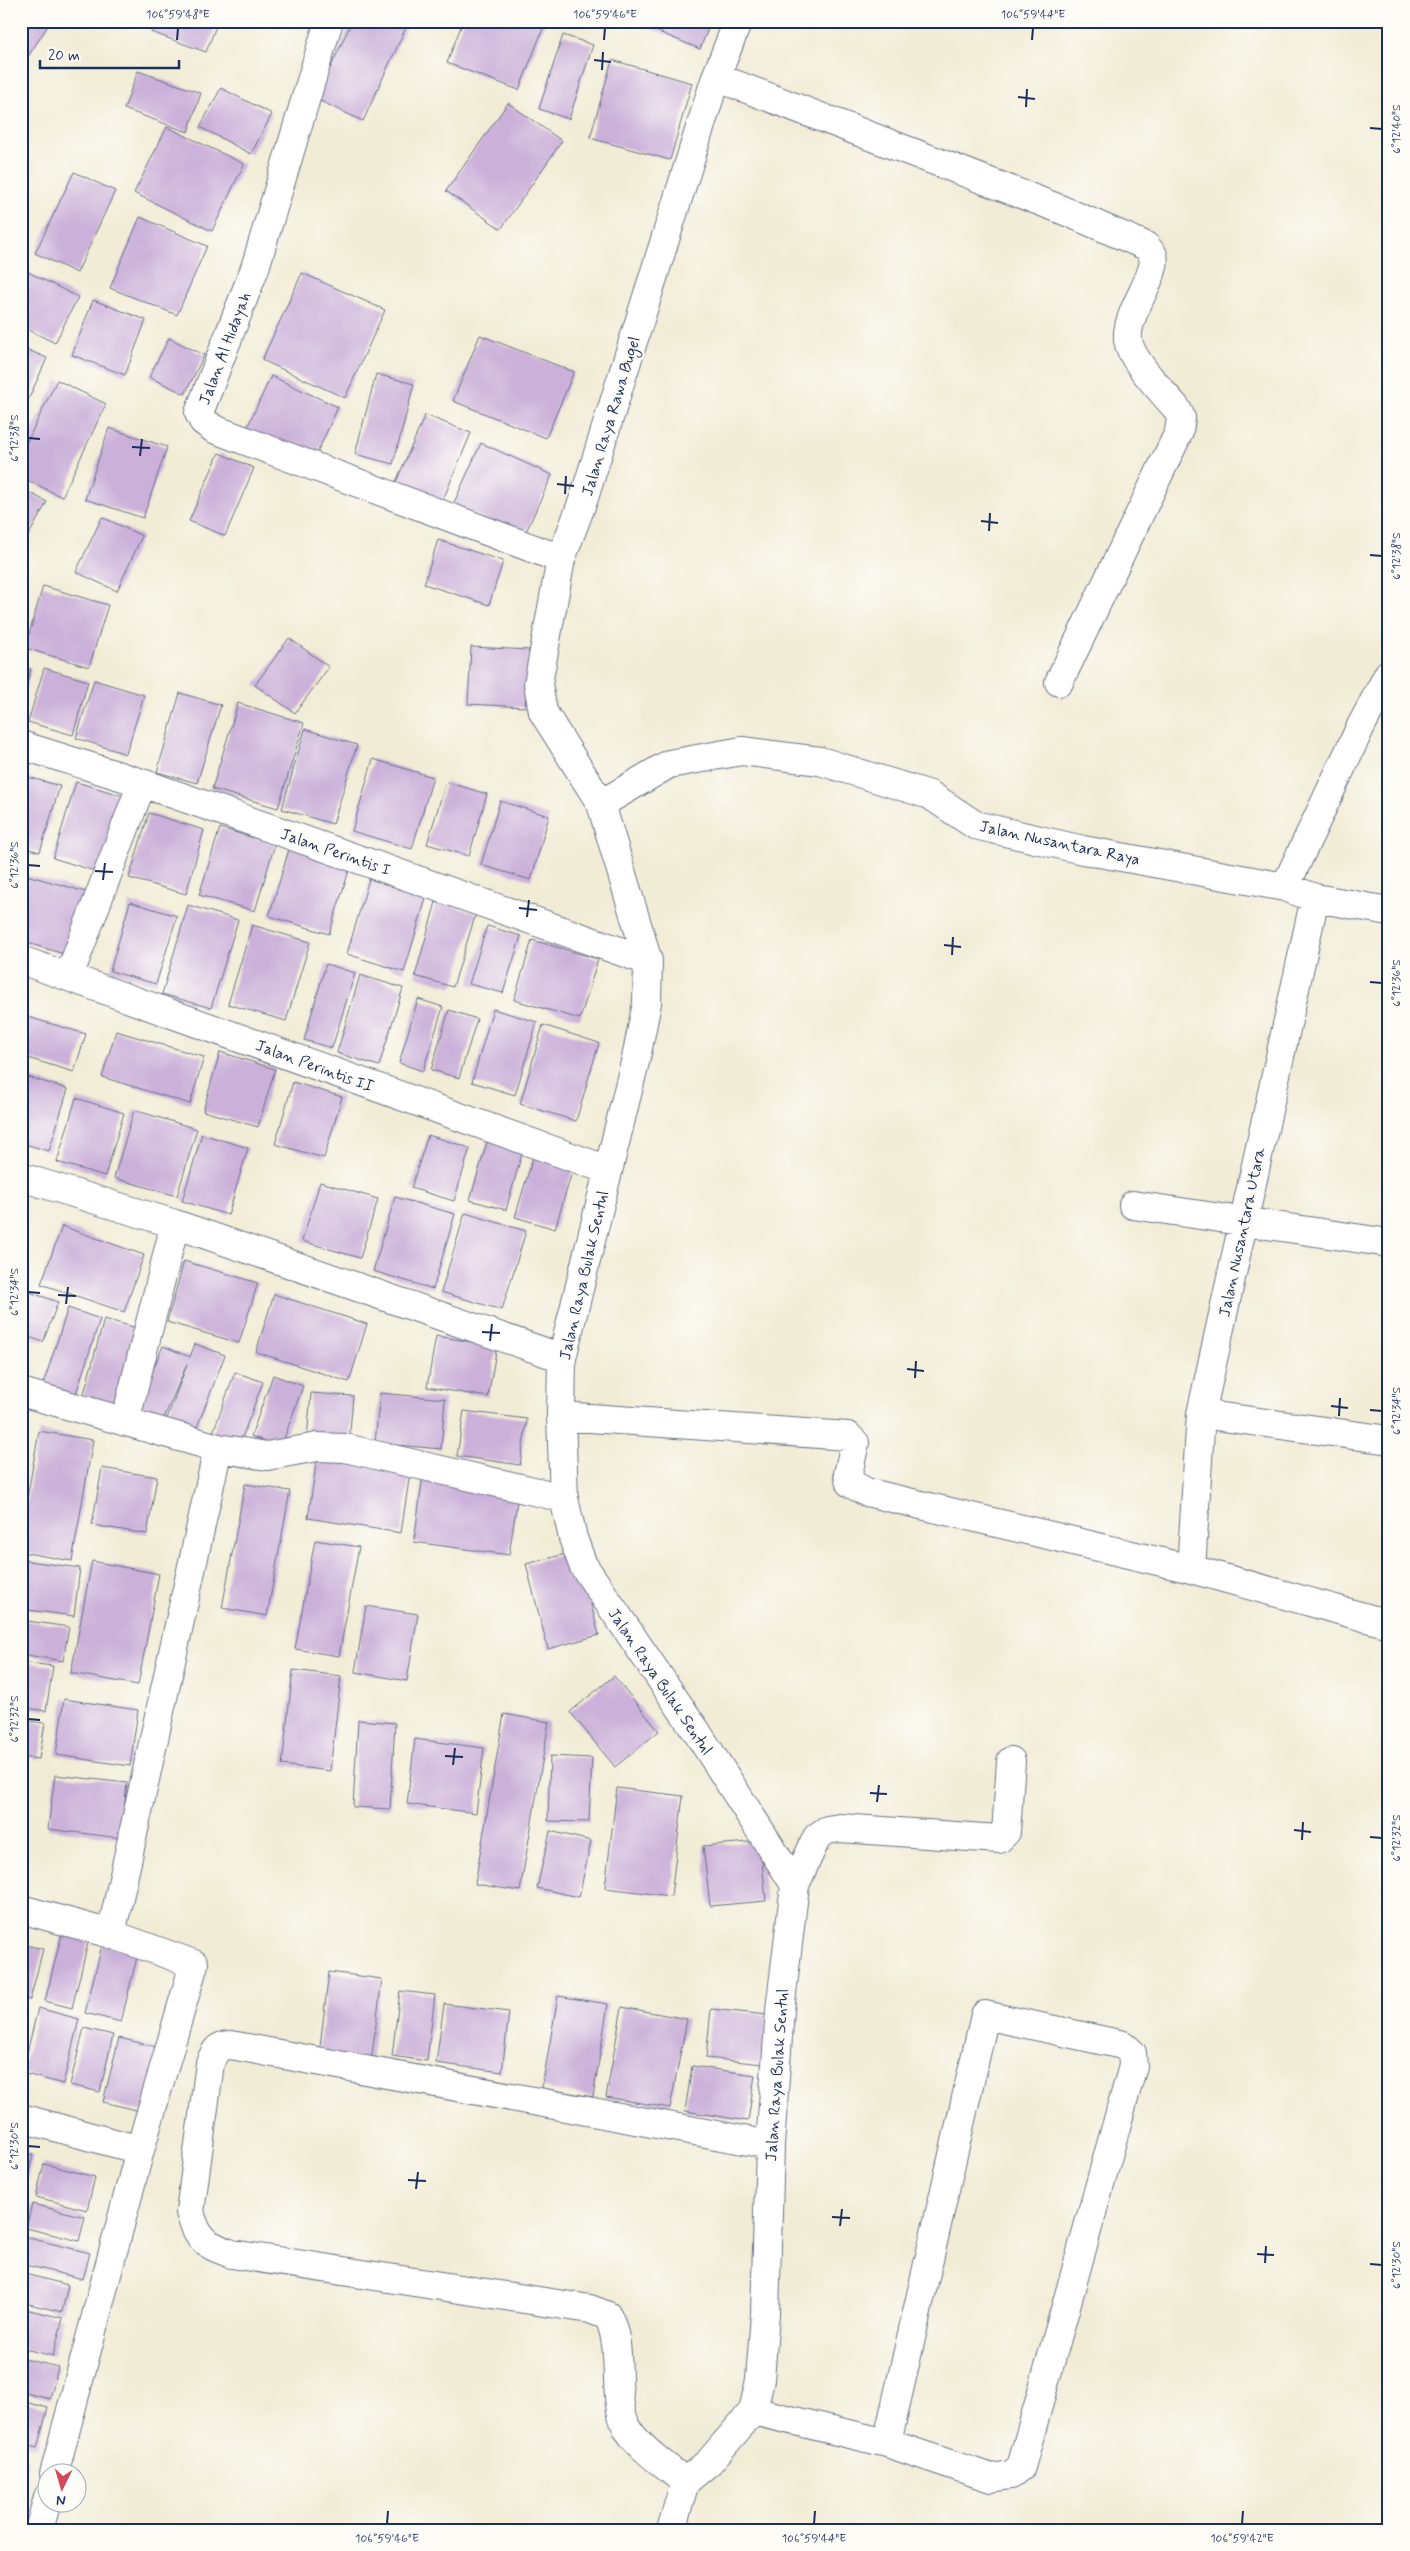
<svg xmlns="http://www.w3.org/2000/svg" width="1410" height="2551" viewBox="0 0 1410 2551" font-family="Mynerve,sans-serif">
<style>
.building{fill:#cbb1d9}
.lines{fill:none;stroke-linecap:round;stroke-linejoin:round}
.minor-casing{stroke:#667188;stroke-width:30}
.minor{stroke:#fff;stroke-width:28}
.ticks{fill:none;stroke:#1b2f5e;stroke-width:2}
.labels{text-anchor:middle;stroke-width:5;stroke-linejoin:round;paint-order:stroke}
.street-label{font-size:16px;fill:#1b2f5e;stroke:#fdfcf7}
.neatline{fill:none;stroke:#1b2f5e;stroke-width:2}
.ticks-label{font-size:12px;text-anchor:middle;fill:#1b2f5e}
</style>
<rect width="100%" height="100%" fill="#fdfcf7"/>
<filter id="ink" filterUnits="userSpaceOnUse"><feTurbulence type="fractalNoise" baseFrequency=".02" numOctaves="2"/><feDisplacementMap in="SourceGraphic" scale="10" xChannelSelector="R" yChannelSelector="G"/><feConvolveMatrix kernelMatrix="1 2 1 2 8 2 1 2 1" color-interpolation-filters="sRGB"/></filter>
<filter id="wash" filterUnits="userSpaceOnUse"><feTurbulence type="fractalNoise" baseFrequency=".0096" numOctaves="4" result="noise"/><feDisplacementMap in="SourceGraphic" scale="20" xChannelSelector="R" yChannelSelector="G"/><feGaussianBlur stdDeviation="1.12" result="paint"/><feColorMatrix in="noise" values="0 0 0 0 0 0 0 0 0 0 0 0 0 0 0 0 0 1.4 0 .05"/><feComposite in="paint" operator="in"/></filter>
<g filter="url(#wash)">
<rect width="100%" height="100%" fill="#f1ecd5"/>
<g id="blocks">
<path class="building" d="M21,21H51L27,58L21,54Z
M109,21H129L126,29Z
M155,21H218L206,52L151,32Z
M352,21H409L363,121L316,99Z
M463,21H546L519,90L447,63Z
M632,21H711L700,49Z
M563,35L593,45L569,119L539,109Z
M612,60L692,83L670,160L590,138Z
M138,71L201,93L188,132L124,109Z
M221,88L272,114L251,154L200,127Z
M508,103L562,141L501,229L446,191Z
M167,127L244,164L212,231L134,193Z
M74,172L115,191L77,273L35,253Z
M140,217L207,246L177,315L110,288Z
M28,272L78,297L55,343L21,326V287Z
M302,273L385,310L345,398L262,360Z
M93,300L146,320L125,375L72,355Z
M480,335L574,372L546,438L453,401Z
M169,338L204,355L185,394L149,377Z
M21,347L47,358L21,416Z
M376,374L414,384L393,464L355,454Z
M271,376L338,407L313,462L245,432Z
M57,380L106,404L62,497L21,477V454Z
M425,415L471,433L440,507L393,489Z
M109,428L167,447L143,518L85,499Z
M481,443L552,475L524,536L453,505Z
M219,453L254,468L225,536L189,521Z
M21,488L47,502L21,549Z
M102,517L142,536L117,591L76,572Z
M438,540L503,561L489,605L424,584Z
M43,586L108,605L89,667L25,648Z
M289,638L329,667L295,713L255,685Z
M471,647L529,650L525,707L468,704Z
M21,666L31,669L22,701H21Z
M44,668L88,681L73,735L28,722Z
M94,680L144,695L126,754L76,738Z
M180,693L221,705L197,783L157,772Z
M238,703L304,723L278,808L212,789Z
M305,729L357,745L333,824L282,809Z
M373,759L433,777L412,849L352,831Z
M21,775L60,786L40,852L21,847Z
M76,782L124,796L101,873L53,858Z
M446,782L487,794L469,856L427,844Z
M500,801L549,816L531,880L481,865Z
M149,813L204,830L186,894L129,878Z
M220,828L275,844L255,911L199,895Z
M290,846L351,864L329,934L269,916Z
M23,874L93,894L74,957L21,941V881Z
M369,879L427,895L404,972L347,954Z
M130,902L177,916L156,984L110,971Z
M436,902L476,913L453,987L415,976Z
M188,905L238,920L211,1008L162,994Z
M252,925L310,942L286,1021L228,1004Z
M487,926L521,936L503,993L469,984Z
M532,940L598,959L580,1019L514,1000Z
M326,964L355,973L332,1048L304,1040Z
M360,975L403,988L379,1066L337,1053Z
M418,999L443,1007L423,1071L399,1063Z
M493,1009L537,1022L515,1095L472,1082Z
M449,1010L477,1019L459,1078L431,1070Z
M21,1015L86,1034L74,1072L21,1056Z
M543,1025L599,1043L576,1121L520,1104Z
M116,1031L204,1057L190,1104L102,1077Z
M220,1052L275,1069L258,1127L203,1111Z
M21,1075L68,1089L49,1151L21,1143Z
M293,1082L342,1097L324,1158L275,1144Z
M76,1098L124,1113L105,1176L57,1162Z
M134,1110L197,1129L177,1196L114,1178Z
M202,1134L248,1148L228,1215L182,1201Z
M428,1135L470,1148L454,1201L411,1188Z
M488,1139L523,1150L506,1210L470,1200Z
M534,1154L574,1165L555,1229L515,1217Z
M320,1182L378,1199L360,1258L302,1241Z
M395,1197L455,1214L433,1289L373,1271Z
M465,1213L526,1231L502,1310L441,1292Z
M62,1226L144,1255L124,1312L41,1284Z
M184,1261L258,1283L239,1343L167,1322Z
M21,1289L58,1302L43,1342L21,1334Z
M274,1294L367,1324L349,1382L256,1352Z
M68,1308L100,1319L74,1400L41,1391Z
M104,1319L141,1329L120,1411L82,1401Z
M436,1336L497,1346L488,1397L427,1387Z
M195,1344L225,1355L194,1435L165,1424L187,1364L159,1430L132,1419L163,1346L190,1357Z
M21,1350L29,1353L22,1377H21Z
M235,1372L263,1382L238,1448L211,1438Z
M273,1375L303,1386L281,1447L251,1436Z
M311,1393L353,1396L349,1443L307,1438Z
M380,1393L445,1399L441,1449L375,1443Z
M464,1411L527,1419L520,1465L457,1456Z
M39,1431L93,1440L72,1561L21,1552V1533Z
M317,1458L410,1473L401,1533L308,1518Z
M102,1468L157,1477L147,1534L92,1525Z
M423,1475L519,1488L509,1555L414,1542Z
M245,1484L290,1491L267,1616L222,1608Z
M315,1540L359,1547L339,1656L295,1649Z
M577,1551L599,1635L548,1649L526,1564Z
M21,1560L80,1568L74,1616L21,1609Z
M92,1561L159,1574L138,1685L71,1673Z
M366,1606L418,1614L407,1681L355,1672Z
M21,1620L69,1627L63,1661L21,1654Z
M21,1662L53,1666L46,1711L21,1707Z
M293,1670L341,1676L330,1771L282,1765Z
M614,1676L659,1731L615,1767L570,1712Z
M64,1699L138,1710L130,1766L56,1755Z
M504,1714L549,1722L520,1891L475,1884Z
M21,1720L45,1723L39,1759L21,1757Z
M358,1720L395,1723L390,1809L353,1807Z
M415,1739L484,1748L476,1813L407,1804Z
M550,1756L592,1758L589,1822L548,1821Z
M55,1775L127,1783L121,1838L48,1829Z
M617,1788L683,1796L671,1896L605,1888Z
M550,1831L591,1841L579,1897L537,1888Z
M760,1841L766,1901L710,1906L703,1846Z
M62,1933L89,1939L72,2008L45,2001Z
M21,1944L43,1949L30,2000L21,1998Z
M102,1945L138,1953L121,2022L85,2013Z
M329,1972L382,1979L371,2062L319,2055Z
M400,1991L435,1995L427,2061L392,2056Z
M558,1996L608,2004L593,2097L542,2088Z
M444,2004L509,2012L502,2072L436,2063Z
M622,2007L687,2019L670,2108L606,2097Z
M38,2008L79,2019L63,2084L22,2073Z
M711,2009L768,2015L763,2064L706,2058Z
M84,2028L113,2035L100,2092L70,2085Z
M119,2038L161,2048L145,2112L103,2102Z
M692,2066L755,2075L748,2121L685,2111Z
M21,2152L33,2155L23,2196H21Z
M44,2164L95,2177L87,2210L36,2197Z
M32,2204L85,2217L79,2241L26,2228Z
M21,2236L90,2253L83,2279L21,2264Z
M21,2273L68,2285L62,2312L21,2302Z
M21,2308L63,2318L53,2356L21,2348Z
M21,2358L58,2367L50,2399L21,2392Z
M21,2401L48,2408L37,2448L21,2444Z
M21,2459L28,2460L22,2484H21Z"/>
</g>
</g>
<g filter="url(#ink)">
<use href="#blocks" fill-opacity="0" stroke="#667188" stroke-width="1"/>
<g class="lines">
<g class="minor-casing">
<path id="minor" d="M329,21L255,268L199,413L203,421L214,429L561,559
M716,77L1060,209L1146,246C1148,249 1151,252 1153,255C1159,274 1125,313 1128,340C1131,361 1163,392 1177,409L1181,418L1179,432L1059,682
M21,745L142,783L648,961
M601,804L669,764L742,751L820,761L930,795L975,825L1083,850L1285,887L1315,898L1389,911
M1285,887L1361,726L1389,673
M21,960L608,1170
M69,976L142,783
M21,1177L175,1224L562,1358
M1133,1205L1389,1243
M21,1392L218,1448L267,1456L317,1447L345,1448L564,1498
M1201,1414L1389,1440
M561,1416L848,1436L855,1443L848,1474L850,1483L866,1492L1191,1569L1389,1624
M125,1422L175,1224
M1191,1569L1201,1414L1315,898
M795,1885L817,1837L827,1830L840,1828L999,1839L1006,1832L1011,1761
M21,1909L111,1934L194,1964L140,2150L54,2474
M111,1934L218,1448
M21,2118L140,2150
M753,2411L887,2443L991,2478L1011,2475L1021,2467L1133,2066L1132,2053L1123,2045L985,2015L887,2443
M685,2482C669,2468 635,2445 626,2426C611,2392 625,2351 608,2316L590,2309L232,2254C205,2244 198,2241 190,2212L210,2063C215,2050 218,2045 231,2045L770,2145
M39,2530L48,2497
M671,2530L685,2482L709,2462L753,2411L760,2380L765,2314L770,2145L780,2010L795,1885L697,1732L583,1565L573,1538L564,1498L561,1416L562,1358L636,1058L647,1003L648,961L601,804L543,712L538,684L561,559L584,498L716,77L738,21"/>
</g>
<use href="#minor" class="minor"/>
</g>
</g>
<path class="ticks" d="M177,40L178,28M604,40L605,28M1032,40L1033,28M594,60L611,62M602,70L603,52M1018,97L1035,99M1026,107L1027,89M1370,128L1382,129M28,438L40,439M132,447L150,448M140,456L142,439M557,484L574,486M565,494L566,476M981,521L998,523M989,531L990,513M1370,555L1382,556M28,865L40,866M95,871L113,872M103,880L105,863M519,908L537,910M527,917L529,900M944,945L961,947M952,955L953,937M1370,982L1382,983M28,1292L40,1293M58,1295L76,1296M66,1304L68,1287M482,1332L500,1333M490,1341L492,1324M907,1369L924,1371M915,1378L916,1361M1331,1406L1348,1408M1370,1410L1382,1411M1339,1416L1340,1398M28,1719L40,1720M445,1756L463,1757M453,1765L455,1748M870,1793L887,1794M877,1802L879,1785M1294,1830L1311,1832M1370,1837L1382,1838M1302,1840L1303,1822M28,2146L40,2147M408,2180L426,2181M416,2189L418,2172M832,2217L850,2218M840,2226L842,2209M1257,2254L1274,2255M1265,2263L1266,2246M1370,2264L1382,2265M387,2524L388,2511M814,2524L815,2511M1242,2524L1243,2511"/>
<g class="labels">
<g class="street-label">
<text transform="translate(224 348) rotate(-69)" y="6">Jalan Al Hidayah</text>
<text transform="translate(610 416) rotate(-73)" y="6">Jalan Raya Rawa Bugel</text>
<text transform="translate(1060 842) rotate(12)" y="6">Jalan Nusantara Raya</text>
<text transform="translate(336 851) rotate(19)" y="6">Jalan Perintis I</text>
<text transform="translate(315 1065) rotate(20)" y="6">Jalan Perintis II</text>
<text transform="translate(1241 1232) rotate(-78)" y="6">Jalan Nusantara Utara</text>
<text transform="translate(583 1275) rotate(-77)" y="6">Jalan Raya Bulak Sentul</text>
<text transform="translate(661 1681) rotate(56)" y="6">Jalan Raya Bulak Sentul</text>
<text transform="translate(776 2075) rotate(-86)" y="6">Jalan Raya Bulak Sentul</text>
</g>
</g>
<rect width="1410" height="2551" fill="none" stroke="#fdfcf7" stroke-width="55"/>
<g transform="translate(62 2488) rotate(185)"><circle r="24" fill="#fdfcf7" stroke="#a3aaba"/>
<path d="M0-4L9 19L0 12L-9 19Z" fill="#d1495b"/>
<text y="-8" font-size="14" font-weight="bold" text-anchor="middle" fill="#1b2f5e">N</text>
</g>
<path d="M40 60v8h139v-8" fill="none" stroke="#1b2f5e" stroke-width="2.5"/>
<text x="48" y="60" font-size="15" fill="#1b2f5e" stroke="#fdfcf7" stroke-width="4" paint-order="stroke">20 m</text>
<rect x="28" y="28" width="1354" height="2496" class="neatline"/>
<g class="ticks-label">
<text x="178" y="18">106°59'48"E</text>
<text x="605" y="18">106°59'46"E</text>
<text x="1033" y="18">106°59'44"E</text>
<text transform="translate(1396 129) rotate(-90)" y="4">6°12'40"S</text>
<text transform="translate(14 438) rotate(-90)" y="4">6°12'38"S</text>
<text transform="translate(1396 556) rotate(-90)" y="4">6°12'38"S</text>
<text transform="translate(14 865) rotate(-90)" y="4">6°12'36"S</text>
<text transform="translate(1396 983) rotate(-90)" y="4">6°12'36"S</text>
<text transform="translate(14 1292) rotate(-90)" y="4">6°12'34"S</text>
<text transform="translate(1396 1411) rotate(-90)" y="4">6°12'34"S</text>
<text transform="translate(14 1719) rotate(-90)" y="4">6°12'32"S</text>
<text transform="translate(1396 1838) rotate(-90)" y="4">6°12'32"S</text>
<text transform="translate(14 2146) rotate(-90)" y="4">6°12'30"S</text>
<text transform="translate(1396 2265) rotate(-90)" y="4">6°12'30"S</text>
<text x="387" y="2542">106°59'46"E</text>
<text x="814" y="2542">106°59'44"E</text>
<text x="1242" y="2542">106°59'42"E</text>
</g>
</svg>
